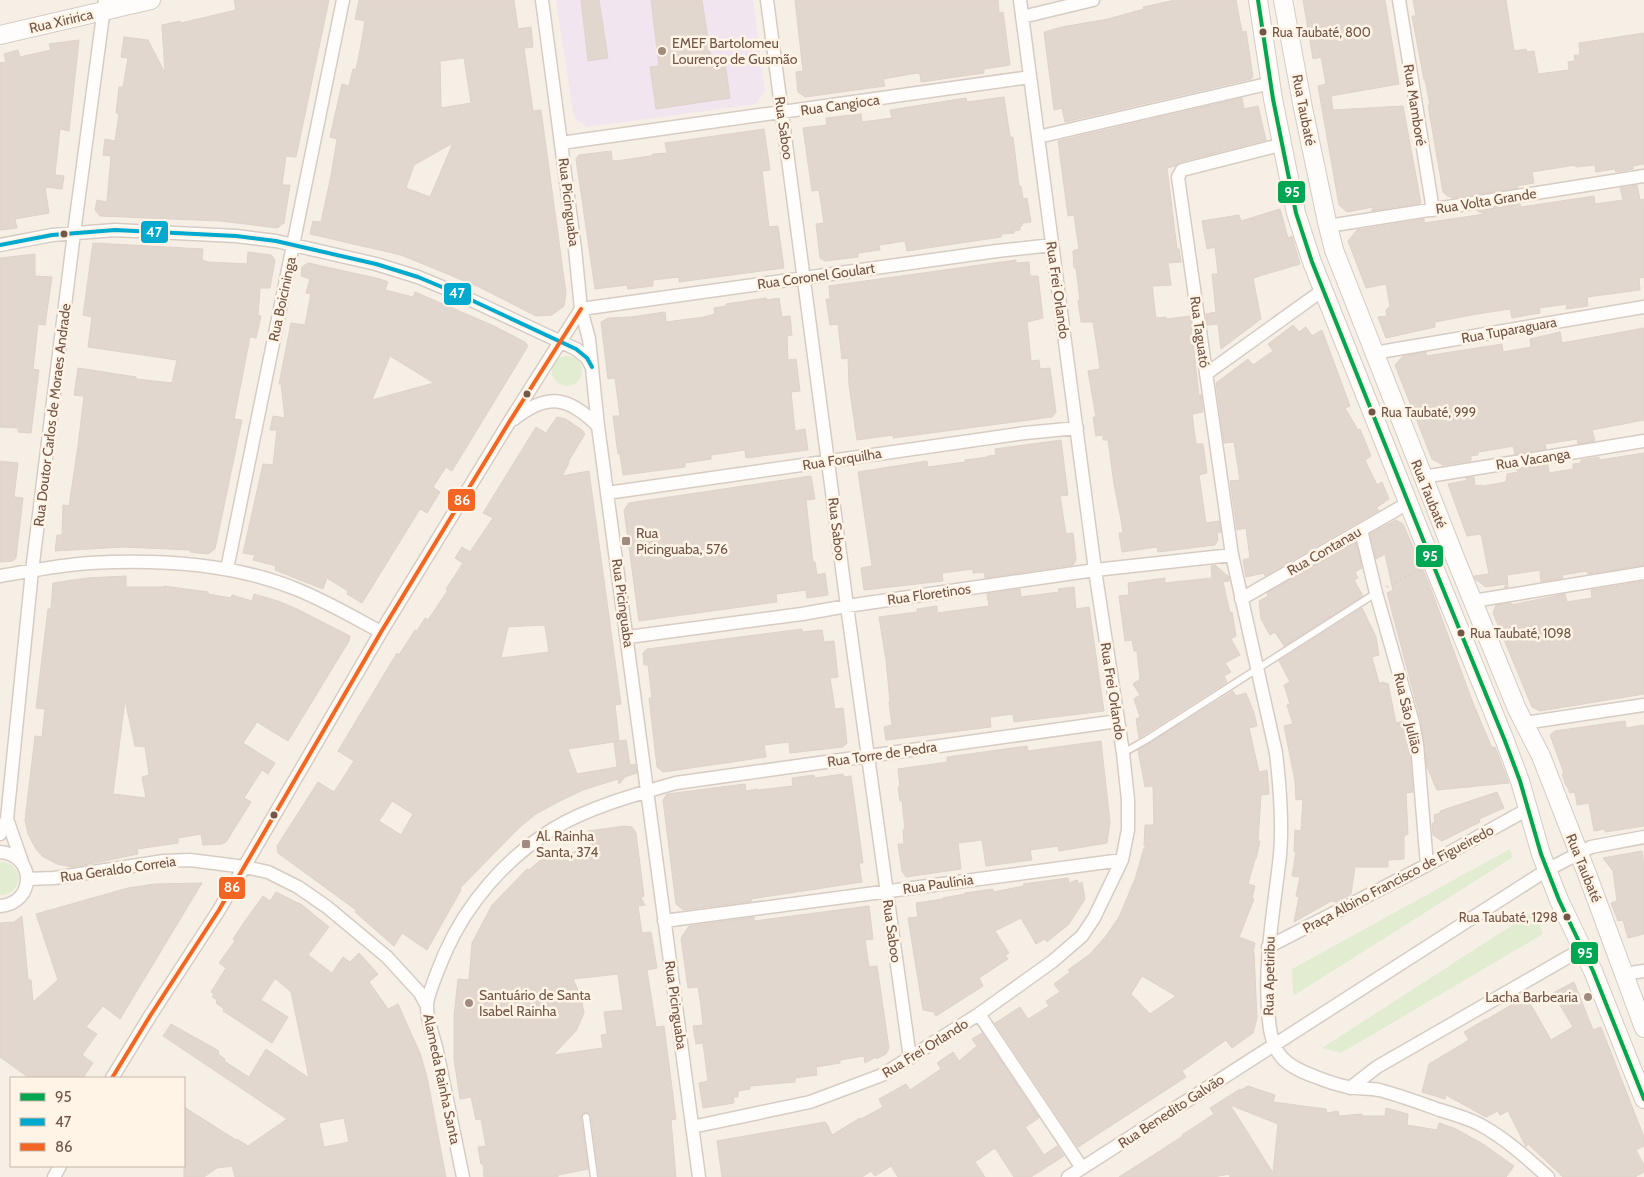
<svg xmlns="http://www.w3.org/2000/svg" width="1644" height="1177" viewBox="0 0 1644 1177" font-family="Cabin,sans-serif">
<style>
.education{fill:#f1e5f0}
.green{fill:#e2ecd1}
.building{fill:#e2d7ce;stroke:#ded2c9;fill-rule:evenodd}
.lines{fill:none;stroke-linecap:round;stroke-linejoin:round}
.lane-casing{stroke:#d7ccc4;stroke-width:9}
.street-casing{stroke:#d7ccc4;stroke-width:15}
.secondary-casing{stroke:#d6cbc3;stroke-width:20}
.path{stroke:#d7cec9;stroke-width:3;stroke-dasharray:1 4;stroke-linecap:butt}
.lane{stroke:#fefdfb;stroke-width:6}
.street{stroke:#fefdfb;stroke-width:12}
.secondary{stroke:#fefdfb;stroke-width:18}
.bus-1-casing{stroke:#fff4e6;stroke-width:8}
.bus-2-casing{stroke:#fff4e6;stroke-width:8}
.bus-3-casing{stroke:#fff4e6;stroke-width:8}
.bus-1{stroke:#00a651;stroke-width:4}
.bus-2{stroke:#00a9ce;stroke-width:4}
.bus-3{stroke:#f26522;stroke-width:4}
.bus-dot{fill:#725648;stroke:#fff4e6;stroke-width:2}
.poi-dot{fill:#a08c7f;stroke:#fff4e6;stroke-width:2}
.labels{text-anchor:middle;stroke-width:5;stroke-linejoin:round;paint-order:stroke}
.bus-label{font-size:13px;fill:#725648;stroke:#fff4e6;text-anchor:start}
.street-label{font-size:14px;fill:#725648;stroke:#fff4e6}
.poi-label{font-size:14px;fill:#725648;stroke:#fff4e6;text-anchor:start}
.line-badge{stroke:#fff4e6;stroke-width:2}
.badge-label{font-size:14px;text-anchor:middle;font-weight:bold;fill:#fff}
</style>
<rect width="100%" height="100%" fill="#f6efe6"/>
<path class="education" d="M556,0H753L765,90L756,104L587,127L574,118Z"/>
<path class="green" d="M552 371a15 15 0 1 1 30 0a15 15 0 1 1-30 0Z
M1510,849L1513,857L1293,996L1292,969Z
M0,862C25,862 24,895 0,895Z
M1534,911L1543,934L1341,1053L1322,1048Z"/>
<path class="building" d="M234,0H329L296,157L286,156L282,185H290L284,223L277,228L221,221L100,216L95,210L97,200L107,202L111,156L103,155L105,139L115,141L119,114L116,113L119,87H123L128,58L121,57L124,37L148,40L165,73L162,25L180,21L181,23L236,10Z
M359,0H514L518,29L531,27L533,47L524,48L533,111L541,110L566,293L564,306L552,315L536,316L479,287L401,255L310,234L313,221L321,222L331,176L337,139L330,137L342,84L349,86L353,69H356L361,45L365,21L355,19ZM464,58L471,103L441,108L440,61ZM453,143L430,197L406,188L414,165Z
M581,0H599L608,58L588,61Z
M651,0H702L711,58L724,56L730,98L656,109L650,67L659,66Z
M795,0H998L999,13L1003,12L1010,65L984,69V73L921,82L920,74L917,73L883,79L885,86L805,97L798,92L796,72L803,71Z
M1175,0H1236L1242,32L1246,31L1253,77L1251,79L1065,122L1062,108L1054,110L1044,32L1062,27L1108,19L1144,9L1143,7Z
M1303,0H1385L1399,84L1331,96L1333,110L1403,106L1421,203L1371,211L1374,207L1347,212L1339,205L1318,86L1326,84L1321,57L1313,59Z
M1413,0H1506L1514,51L1526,49L1527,52L1534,51L1538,74L1569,70L1568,62L1575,61L1574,55H1580L1579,43L1644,33V164L1633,166V169L1616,172L1615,169L1596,172L1595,165L1576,167L1575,165L1532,172L1534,183L1517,186L1518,188L1452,198L1446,195L1443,192L1428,105H1430L1425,80H1424L1412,16H1416Z
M79,40L69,131L60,129L56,164L55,175L64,176L62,189L45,187L49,213L15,219L17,228L0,230V63L6,62L4,54L18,50L20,57L51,50L49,44Z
M1004,97L1010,137H1013L1019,186H1021L1023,199L1027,198L1031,222L1022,223V226H1020V230L1014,231V233L1001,234V237L907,251L905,241L879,245L880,250L858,253V257L825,261L820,258L816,224L824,223L819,190L812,191L803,128L827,125L826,118L861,114L862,122L892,118L890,110L966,98L967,102Z
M1242,98L1244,109L1258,106L1266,140L1180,162L1175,166L1167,168L1177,249H1179L1181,262L1168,263L1171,285L1152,286L1156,318L1166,317L1167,319L1190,316L1199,396L1201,394L1203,412L1192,414L1196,444H1203L1207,473L1199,475L1206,523L1219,521L1221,532L1217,533L1218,540L1215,545L1158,552L1157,547L1122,552L1119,533H1123L1121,520L1114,484L1108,440H1103V435L1096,436L1093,417H1096L1088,371L1100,369L1097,347L1093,322H1081L1078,300H1080L1076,268H1074L1073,251L1079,249L1074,215L1068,216L1058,141Z
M764,129L770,170L762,171L769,227L778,226L784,268L679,282V277L653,280V286L628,289L627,285L595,289L576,159L579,155L611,151L612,160L616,161L651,156L653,154L667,153L665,143Z
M1637,185L1640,200L1644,199V277L1639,278L1640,290L1587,297L1588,306L1566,309L1567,304L1539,308L1540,313L1512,318L1510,309L1477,314L1435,322V327L1386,338L1378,317L1387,316L1386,310L1390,306L1386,284L1366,288L1348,241L1357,230L1424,219V223L1485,214L1477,211L1520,204L1521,207L1594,196L1595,204L1623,200L1620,188Z
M1280,209L1288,238L1292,236L1300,264L1253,278L1261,319L1221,349L1218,324L1207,325L1206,314L1216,312L1212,274H1218L1215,247L1207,249L1202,221L1239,215L1241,221Z
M93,243L203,249L202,260L208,262L247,264L248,252L271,255L275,260L270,288H260L258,315L261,316L256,338L250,337L234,419L242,420L215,549L208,554L190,552L191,550L123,547L55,551L57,535H62L63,505L69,506L78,446L84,396L74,395L78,368L136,377V379L172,383L177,360L88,347L92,317L83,315Z
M35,254V276L52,277L45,325L38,324L33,369L39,370L31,433L18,432V428L0,427V258Z
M1016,260V263L1029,262L1030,276H1038L1043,318L1027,322L1031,361L1039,360L1040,369L1050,368L1056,412L1052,417L1044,418L893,438V435L857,440L849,385L848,358L842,359L838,324L830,325L826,299H830L829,286Z
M308,263L380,279L388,282L385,290L413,297L415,292L494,326L525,342L528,346L452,471L446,467L433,487L440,492L427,513L420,509L362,603L347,594L348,591L327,578L323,589L275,570L276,566L253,560L255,555L243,553L263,464L273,465L277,430H270L273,416L285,418L281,384H279L291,323L305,325L311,294L306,293L310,279L301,276L302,267ZM390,356L434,383L372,400Z
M766,298L767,300L779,298L782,317L790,316L792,335L787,336L788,360L796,359L800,391L791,392L795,431L805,429L808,450L746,458L745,450L711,455V459L685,463V467L623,475L620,454H618L613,416H620L615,378L608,379L601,322L608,318L631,317L665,312L666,322L704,317L715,314L714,308L726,306V304Z
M1293,325L1299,332L1306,327L1312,336L1322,330L1350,406L1345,408L1358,430L1360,429L1371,456L1365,460L1377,485L1382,482L1389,499L1376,508L1379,510L1265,576L1264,573L1246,577L1243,560L1250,558L1246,528L1237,530L1230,481L1240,480L1234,442L1224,443L1216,383L1248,359L1253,365L1273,351L1268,344Z
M1644,328V420L1592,430L1595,441L1578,444L1577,439L1545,444L1546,449L1515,454L1513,446L1502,448L1478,452V455L1471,456V461L1443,465L1432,459L1395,365L1403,356L1426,352V356L1502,344L1503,352L1531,347L1530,339L1560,332L1562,343Z
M557,417L566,419L582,430L585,434L568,462L569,463L562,476L589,471L621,704L615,705L619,741L568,749L577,774L617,767L614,742L626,740L630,765L635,764L637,773L625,777L619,784L618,779L583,790L558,802L536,814L520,827L460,888L461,890L427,950L402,933L394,946L355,912L356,910L278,853L277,846L318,782L334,792L345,775L354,761L338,751L397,653L399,655L415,630L417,631L425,618L428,620L448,590L446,589L463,563L455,558L462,547L470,552L493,518L483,513L536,427L546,433ZM543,625L545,626L549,652L501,658L508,627ZM392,801L413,814L401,835L379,821Z
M1061,440L1068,495L1060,496L1066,534L1073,533L1076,560L1073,565L985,578L984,572L973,573V569L942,573L943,581L864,590L861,568L872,566L858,472L927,461L928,467L965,462V460L988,457V456L996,455L995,449Z
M1644,453V565L1588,574L1587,571L1562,575L1563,578L1541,582L1540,570L1507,575L1508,587L1504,588L1506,584L1486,587L1475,579L1474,576L1489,574L1481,534L1467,536L1448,484L1468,480L1465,478L1474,477L1475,486L1482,485L1483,486L1506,482L1507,474L1518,472L1517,470L1548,465L1549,473L1573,469V464L1581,463V460L1599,457V460Z
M0,461L18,463L14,497L23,498L16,558L13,561L0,562Z
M811,476L815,499L806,500L813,562H815L817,575L825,573L828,595L807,598L806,590L776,594L777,602L639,621L624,510L629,503Z
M1396,520L1403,524L1429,584L1473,703L1492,748L1495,747L1509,783L1437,790L1427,767L1421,721L1387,593L1393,590L1385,554L1376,559L1370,534Z
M1356,542L1362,568L1355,572L1358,578L1354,580L1363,596L1284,646L1275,632L1270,635L1261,619L1259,601L1268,596L1267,593Z
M1215,565L1229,577V581L1223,582L1230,613L1232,612L1236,636L1231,639L1240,655L1225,663L1231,672L1224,676L1227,682L1139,738L1136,719L1140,717L1134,699L1140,695L1133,684L1140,679L1137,651H1134L1132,640L1125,641L1119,596L1129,595L1128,583L1165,578V583L1212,578L1211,566Z
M126,576V587H164V586L208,592V594L231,598L232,595L252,601L254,594L278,601L297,609L346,634L350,636L349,641L288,741L257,722L243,743L275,763L268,774L262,770L244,798L251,802L226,842L221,844L203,845L201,834L178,838V843L137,849L138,854L95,863L72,867L57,864L42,856L36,849L28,834L25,820L35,736L42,737L45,709L36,708L48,609H51L53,583L87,578ZM125,700L135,746L145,747L149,775L142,777L146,798L113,794Z
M1644,581V694L1540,711L1532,707L1493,613L1496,605L1511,603V605L1565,594L1567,602L1592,598L1591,590Z
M1074,587L1076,609L1089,607L1104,711L1014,722L1013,714L990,717L991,727L886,740L884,727L892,725L889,702H890L886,660L879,617L917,612V609L937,606V613L974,608L989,606L987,594L1020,589L1021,597L1059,592L1058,589Z
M1362,608L1376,637L1379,655L1372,657L1379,683L1384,682L1385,684L1388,683L1396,723L1404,721L1409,745L1413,792L1406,793L1408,834L1404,836V859L1388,860V867H1355L1351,894L1337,902L1331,901L1294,922L1299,897L1296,896L1300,877L1292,876L1296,852H1294L1295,830L1301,831L1303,799L1296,800L1295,781L1284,726L1293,724L1287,705L1290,704L1284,685L1290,682L1279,661Z
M802,629V632L822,630L824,642L834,641L838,677L830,678L835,709L843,708L847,743L843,747L790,753L789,742L764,745L766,757L663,772L657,767L649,698H652L648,665H644L643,653L647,649Z
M1233,691L1236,696L1246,693L1254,713L1257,726L1249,728L1259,772L1267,770L1269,794L1261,795L1258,841H1260L1256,859H1255L1248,884L1255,886L1252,898L1254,899L1239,937L1255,943L1253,953H1254L1257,1018L1253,1033L1232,1048L1226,1040L1182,1071L1186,1077L1078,1147L995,1023L1020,1007L1028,1019L1049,1006L1046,1001L1060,992L1054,984L1070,972L1068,970L1090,954L1106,936L1119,917L1135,879L1144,848L1150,845L1144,846L1145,825H1154L1153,786L1145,787L1138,750ZM1142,976L1176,996L1150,1014L1131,994Z
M1625,721L1626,728L1644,725V826L1605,832V829L1594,831L1589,803L1577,805L1575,792L1570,793L1567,786H1566L1562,774L1564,773L1550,735L1555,731Z
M1101,741L1110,822L1107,843L1059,851L1058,846L1030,850L1032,860L986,866L982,840L958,843L961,869L906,877L902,871L898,844H904L903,830L905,829L902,801H900L898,787H900L898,769L947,762V757L1027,746L1028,751Z
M843,774L844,777L851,776L863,863H859L862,882L751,899L752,901L683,910L676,904L663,800L667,794L745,784L746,791L758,789V790L793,786L792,778L814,775L815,778Z
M1497,792L1504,808L1479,819L1480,822L1442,841L1433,835L1432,823H1435L1434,815L1440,813V811Z
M625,826L632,827L636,833L644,896L641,898L645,905L638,906L642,933L651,932L657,968L647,970L656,1027L664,1026L676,1119L671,1120L676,1177H599L591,1116L586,1112L583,1113L581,1118L588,1169L558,1175V1177H484L483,1164H481L478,1147L486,1146L481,1119L476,1120L471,1097L460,1099L454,1059V1016L458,979L469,980L472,943L492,905L527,869L529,870L551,851L556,860L590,845L588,831ZM618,974L623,1010L604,1012L607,1034L601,1035L603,1048L553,1055L576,1031L584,1013L581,997L573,979Z
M1642,851L1644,865V934L1628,938L1623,920L1618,921L1611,903L1617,901L1613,871L1603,858Z
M1068,878L1069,883L1077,880L1079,884L1082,882L1085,899L1069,924L1047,942L1045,939L1036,944L1021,918L995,931L1009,953L1005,955L1008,959L979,978L983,986L936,1016L934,1012L923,1010L908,918L918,917L916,903L943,899V898L965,894V893L993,889V892L1024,886L1023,884Z
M202,883L120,1019L103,1006L86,1027L97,1034L82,1055L93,1063L83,1078H29L0,1057V923L14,922L22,916L28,980H31L33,1002L58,980L36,914L128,888L155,884Z
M276,892L302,905L329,927L308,955L332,973L343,957L350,962L359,953L378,974L369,982L388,1009L398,1004L420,1053L427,1077L446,1177H235L232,1166L217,1168L204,1177H184V1107L236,1140L237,1139L248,1146L287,1119L163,1036L171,1024L219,1051L218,1054L225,1059L224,1061L249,1077L266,1049L309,1078L291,992L276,979L274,980L261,1000L288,1017L272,1043L223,1011L224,1009L216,1003L217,1000L212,997L214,994L211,992L226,968L219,963L235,941L233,939L247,918L263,896L270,901ZM344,1118L349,1142L324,1147L319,1123Z
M869,906L873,939L865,940L869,967L877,966L889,1048L886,1054L876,1059V1057L865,1063L864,1056L840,1060V1063L816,1067L817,1075L795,1078V1082L750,1086V1089L738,1091V1097H733L734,1103L703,1108L699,1083L708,1081L703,1043L696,1044L693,1026L703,1025L701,1006L698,987L688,988L681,938L689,926L754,917V921Z
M1574,982L1593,1030L1601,1027L1644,1137V1146L1636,1150L1644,1165V1172L1635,1177H1563L1528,1144L1526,1147L1508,1111L1500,1115L1498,1111L1486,1117L1446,1095L1445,1099L1422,1092L1429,1064L1469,1040L1464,1032L1486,1019V1020L1526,996L1551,1040L1573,1027L1553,993Z
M982,1033L1039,1118L1025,1127L1034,1140L1044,1155L1057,1146L1064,1156L1031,1177H1014L995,1148L975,1162L985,1177H898L891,1166L875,1176L871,1171L862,1177H722L717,1141L825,1122L827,1124L832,1135L860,1118L861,1119L883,1107L879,1099L906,1084L910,1090L941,1069L937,1063L953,1052L959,1061L977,1046L972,1039Z
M1248,1086L1275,1095L1273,1102L1326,1109L1327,1113L1338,1111L1339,1116L1362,1114V1116H1385L1386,1108L1408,1114L1407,1125L1437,1130L1439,1123L1454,1128L1483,1144L1514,1166L1506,1177H1230L1229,1174L1214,1177H1119L1183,1136L1182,1135L1214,1114L1210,1108L1240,1089L1241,1090ZM1230,1105L1278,1124L1273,1173L1248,1133Z"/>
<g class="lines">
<g class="lane-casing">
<path id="lane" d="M1123,753L1146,740L1376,593
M586,1117L594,1177"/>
</g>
<g class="street-casing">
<path id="street" d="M542,0L575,249L581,309L589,339L598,426L699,1177
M767,0L847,606L910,1058
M1399,0L1433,210
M1022,17L1093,0
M1038,137L1271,83
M561,143L1030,77
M1284,144L1182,170L1178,177L1232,555L1276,753C1280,787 1283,821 1280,855C1274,910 1263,965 1269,1021C1272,1055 1285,1066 1316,1077C1326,1081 1338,1085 1348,1087C1358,1089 1369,1088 1379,1090C1399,1095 1420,1103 1440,1110C1453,1114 1467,1118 1479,1124C1505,1138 1527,1158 1548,1177
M1328,226L1644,176
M0,245L52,235L115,230L236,236L276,241L376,264L418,277L454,292L576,349L587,358L592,367
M581,309L997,251L1052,245
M1374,353L1644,307
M1206,374L1323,290
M514,419C548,392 569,397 598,426
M1423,477L1644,441
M607,493L1025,433L1077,428
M1361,530L1376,593L1413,723L1417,744L1427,865
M227,569L343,0
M0,576C30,571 60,565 90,563C159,559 232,563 296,589C326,601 353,617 381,632
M1241,599L1408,503
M1473,601L1644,573
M628,637L802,614L847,606L1095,570L1232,555
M1524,723L1644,705
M7,819L22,862
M0,834L7,819L32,571L74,233L105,0
M0,852C36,855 36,903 0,906
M27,879L54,878L164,861L190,860L245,867L268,872L298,887L327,907L387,957L420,993L427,1006
M664,921L1122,860
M1268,947L1427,865L1528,809
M1624,974L1644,971
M979,1014L1082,1168
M112,1078L150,1016L219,910L381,632L508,424L581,309
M1350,1088L1377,1067L1582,949
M692,1127L810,1102L882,1075L979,1014L1053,961L1082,936L1094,918L1122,860L1128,830V800L1123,753L1095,570L1020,0
M54,1177L60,1166
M463,1177C454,1135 446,1093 437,1051C434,1037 427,1021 427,1007C426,997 441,963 445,953C467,903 506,858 553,829C587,808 637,794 676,783L1118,721
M1068,1177L1547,870L1591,847L1644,837"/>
</g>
<g class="secondary-casing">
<path id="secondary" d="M1258,0L1273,99L1296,213L1312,262L1432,562L1505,741L1520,781L1541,854L1559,900L1593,971L1644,1099
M1283,0L1303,108L1327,222L1334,250L1456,560L1517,709L1541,756L1587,874L1644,1028
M0,35L151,0"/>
</g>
<path class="path" d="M1387,587L1419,570"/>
<use href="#lane" class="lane"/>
<use href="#street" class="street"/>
<use href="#secondary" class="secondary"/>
<g class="bus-1-casing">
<path id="bus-1" d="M1258,0L1273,99L1296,213L1312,262L1432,562L1505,741L1520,781L1541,854L1559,900L1593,971L1644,1099"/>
</g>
<g class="bus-2-casing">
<path id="bus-2" d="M0,245L52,235L115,230L236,236L276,241L376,264L418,277L454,292L576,349L587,358L592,367"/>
</g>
<g class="bus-3-casing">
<path id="bus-3" d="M112,1078L150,1016L219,910L381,632L508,424L581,309"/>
</g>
<use href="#bus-1" class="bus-1"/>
<use href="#bus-2" class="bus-2"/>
<use href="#bus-3" class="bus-3"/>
</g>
<g class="bus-dot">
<circle cx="1263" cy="32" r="4.5"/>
<circle cx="64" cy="234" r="4.5"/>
<circle cx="527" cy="394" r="4.5"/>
<circle cx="1372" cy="412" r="4.5"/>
<circle cx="1461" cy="633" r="4.5"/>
<circle cx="274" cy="815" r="4.5"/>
<circle cx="1567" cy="917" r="4.5"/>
</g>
<g class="poi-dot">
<circle cx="662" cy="51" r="5"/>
<rect x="621" y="536" width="10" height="10" rx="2.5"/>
<rect x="521" y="839" width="10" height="10" rx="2.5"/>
<circle cx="1588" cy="997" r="5"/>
<circle cx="469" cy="1003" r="5"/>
</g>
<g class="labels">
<g class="bus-label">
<text x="1272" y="37">Rua Taubaté, 800</text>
<text x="1381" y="417">Rua Taubaté, 999</text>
<text x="1470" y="638">Rua Taubaté, 1098</text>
<text x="1558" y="922" text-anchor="end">Rua Taubaté, 1298</text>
</g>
<g class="street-label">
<text transform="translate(61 21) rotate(-13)" y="5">Rua Xiririca</text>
<text transform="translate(840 105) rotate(-8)" y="5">Rua Cangioca</text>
<text transform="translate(1415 105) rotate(81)" y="5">Rua Mamboré</text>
<text transform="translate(1304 110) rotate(79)" y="5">Rua Taubaté</text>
<text transform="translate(784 128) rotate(82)" y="5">Rua Saboo</text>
<text transform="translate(1486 201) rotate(-9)" y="5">Rua Volta Grande</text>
<text transform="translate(569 202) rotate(83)" y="5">Rua Picinguaba</text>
<text transform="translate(816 276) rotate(-8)" y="5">Rua Coronel Goulart</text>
<text transform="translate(1058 290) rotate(82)" y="5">Rua Frei Orlando</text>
<text transform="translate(282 299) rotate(-78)" y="5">Rua Boicininga</text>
<text transform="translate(1509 330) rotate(-10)" y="5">Rua Tuparaguara</text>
<text transform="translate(1200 332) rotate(82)" y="5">Rua Taguató</text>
<text transform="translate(52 415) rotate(-83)" y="5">Rua Doutor Carlos de Moraes Andrade</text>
<text transform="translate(842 459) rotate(-9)" y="5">Rua Forquilha</text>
<text transform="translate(1533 459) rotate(-9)" y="5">Rua Vacanga</text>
<text transform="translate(1429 494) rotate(68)" y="5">Rua Taubaté</text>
<text transform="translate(837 529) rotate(83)" y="5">Rua Saboo</text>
<text transform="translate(1324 551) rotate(-30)" y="5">Rua Contanau</text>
<text transform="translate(929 594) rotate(-8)" y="5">Rua Floretinos</text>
<text transform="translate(623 603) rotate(82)" y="5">Rua Picinguaba</text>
<text transform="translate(1113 691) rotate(81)" y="5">Rua Frei Orlando</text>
<text transform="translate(1408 713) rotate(77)" y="5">Rua São Julião</text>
<text transform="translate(882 754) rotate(-8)" y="5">Rua Torre de Pedra</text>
<text transform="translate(1584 868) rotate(68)" y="5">Rua Taubaté</text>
<text transform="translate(118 869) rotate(-8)" y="5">Rua Geraldo Correia</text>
<text transform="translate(1398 879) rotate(-28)" y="5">Praça Albino Francisco de Figueiredo</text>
<text transform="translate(938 884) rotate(-8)" y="5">Rua Paulínia</text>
<text transform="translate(892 931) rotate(82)" y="5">Rua Saboo</text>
<text transform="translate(1269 976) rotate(-89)" y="5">Rua Apetiribu</text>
<text transform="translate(676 1005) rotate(82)" y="5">Rua Picinguaba</text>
<text transform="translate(925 1048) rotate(-32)" y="5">Rua Frei Orlando</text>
<text transform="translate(442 1079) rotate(78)" y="5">Alameda Rainha Santa</text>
<text transform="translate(1171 1111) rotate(-33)" y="5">Rua Benedito Galvão</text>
</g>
<g class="poi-label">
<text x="672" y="48">EMEF Bartolomeu<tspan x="672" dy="16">Lourenço de Gusmão</tspan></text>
<text x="636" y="538">Rua<tspan x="636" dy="16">Picinguaba, 576</tspan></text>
<text x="536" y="841">Al. Rainha<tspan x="536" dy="16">Santa, 374</tspan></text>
<text x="479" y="1000">Santuário de Santa<tspan x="479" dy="16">Isabel Rainha</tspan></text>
<text x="1578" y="1002" text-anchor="end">Lacha Barbearia</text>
</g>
</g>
<g class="line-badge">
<rect x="1277" y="180" width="29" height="24" rx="5" fill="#00a651"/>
<rect x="140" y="220" width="29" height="24" rx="5" fill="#00a9ce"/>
<rect x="443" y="282" width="29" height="24" rx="5" fill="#00a9ce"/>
<rect x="447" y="488" width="29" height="24" rx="5" fill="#f26522"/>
<rect x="1415" y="544" width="29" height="24" rx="5" fill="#00a651"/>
<rect x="218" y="876" width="28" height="24" rx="5" fill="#f26522"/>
<rect x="1570" y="941" width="29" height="24" rx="5" fill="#00a651"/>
</g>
<g class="badge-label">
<text x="1292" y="197">95</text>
<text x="154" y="237">47</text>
<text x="457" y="298">47</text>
<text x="462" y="505">86</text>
<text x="1430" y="561">95</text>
<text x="232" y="892">86</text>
<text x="1585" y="958">95</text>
</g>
<rect x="10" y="1077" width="175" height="90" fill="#fff4e6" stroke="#c7b5a7"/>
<rect x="20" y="1093" width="25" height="8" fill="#00a651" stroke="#c7b5a7"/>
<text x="55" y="1102" font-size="15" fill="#725648">95</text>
<rect x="20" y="1118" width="25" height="8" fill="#00a9ce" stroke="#c7b5a7"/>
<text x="55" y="1127" font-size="15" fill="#725648">47</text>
<rect x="20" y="1143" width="25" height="8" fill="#f26522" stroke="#c7b5a7"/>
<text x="55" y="1152" font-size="15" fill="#725648">86</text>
</svg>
